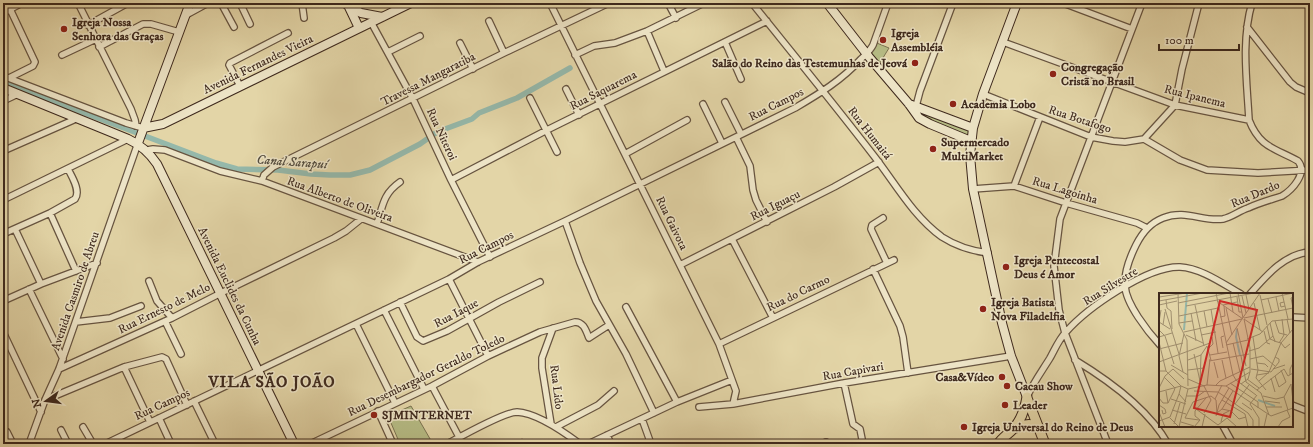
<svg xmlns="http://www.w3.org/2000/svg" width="1313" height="447" viewBox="0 0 1313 447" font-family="'IM FELL DW Pica',serif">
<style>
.green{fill:#b6bc85;stroke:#7a7251}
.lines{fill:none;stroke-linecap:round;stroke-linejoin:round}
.canal{stroke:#95b8aa;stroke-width:5.5}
.street-casing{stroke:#675440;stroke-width:8}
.secondary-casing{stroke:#3e291d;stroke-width:10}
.primary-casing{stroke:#3e291d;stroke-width:11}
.street{stroke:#ede4c6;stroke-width:5.5}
.secondary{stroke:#ede4c6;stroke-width:8}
.primary{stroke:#e3d5a7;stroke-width:9}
.poi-dot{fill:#8f2418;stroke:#ede4c6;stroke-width:1.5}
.labels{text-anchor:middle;stroke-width:3;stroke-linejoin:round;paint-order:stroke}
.poi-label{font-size:12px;font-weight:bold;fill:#3e291d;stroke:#ede4c6;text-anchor:start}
.street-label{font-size:12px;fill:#3e291d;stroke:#ede4c6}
.water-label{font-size:13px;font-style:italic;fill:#544d40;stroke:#ede4c6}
.district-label{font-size:16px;font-weight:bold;letter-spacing:1px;fill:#3e291d;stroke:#ede4c6}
.inset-river{fill:none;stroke:#95b8aa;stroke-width:2}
.inset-road{fill:none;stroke:#a19070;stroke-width:1}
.view{fill:#d62828;fill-opacity:0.15;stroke:#d62828;stroke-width:2}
.inset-edge{fill:none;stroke:#3e291d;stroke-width:2}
</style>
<rect width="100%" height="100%" fill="#e3d5a7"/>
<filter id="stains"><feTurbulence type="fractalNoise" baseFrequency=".005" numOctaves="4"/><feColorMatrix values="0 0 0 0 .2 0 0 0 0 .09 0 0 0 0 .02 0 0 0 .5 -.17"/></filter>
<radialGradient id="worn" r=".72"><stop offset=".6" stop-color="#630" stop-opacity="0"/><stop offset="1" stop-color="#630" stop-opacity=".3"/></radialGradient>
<path class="green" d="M872,41L889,48L878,66L870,57Z
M920,111L967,123L970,135L966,138L919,115Z
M411,406L433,444H400L388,416Z"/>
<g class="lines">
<path class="canal" d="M3,82L216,163L237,169L278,170L311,174L330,175H350L370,170L420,144L437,132L472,119L479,113L517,98L570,68"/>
<g class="street-casing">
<path id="street" d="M78,3L131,109L135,120L136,126
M221,3L234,27
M240,3L250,24
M302,3L304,18
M550,3L719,344L736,391L733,404
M668,3L676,18
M752,3C793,54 834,104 874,156C895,183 913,216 942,237C956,246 972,251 988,253
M1063,3L1132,29
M3,13L22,3
M186,15L208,3
M489,21L504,53
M371,22L413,99L451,180L490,257
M88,25L126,4
M1247,27L1290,82L1296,87L1310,93
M647,31L664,71
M725,42L741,79
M1003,42L1175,105L1249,120
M460,43L473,69
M99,47L143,24H151L179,32
M388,52L420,36
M62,55L96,39
M575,55L594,46L615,43L647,31L704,3
M3,76L126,123L143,128
M9,78L33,66L35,62L10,9
M240,86L229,65L230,63L288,33
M566,89L579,115
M983,94L1091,137L1113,141L1125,142L1144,139L1175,105L1182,69L1199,3
M530,98L557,152
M3,101L18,94
M725,102L741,134
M703,104L722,143
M915,110L920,91L953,3
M736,137L750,166L753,190L756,200L767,222
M1144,139L1180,160L1207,170L1258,173L1310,170
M147,150L153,149L165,150L220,171L262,181L478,262
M3,151L78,118
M625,154L687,120
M451,180L547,130L767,21
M262,181L264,175L273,167L504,53L609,3
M1014,186L1040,117
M973,189L1014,186L1066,203L1137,223L1147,228
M3,200L128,139
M50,213L76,271
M883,218L872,225L871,229L887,263
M565,221L580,263L596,301L626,354L654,413
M377,224C383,205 383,194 400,182
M15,229L41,284
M3,234L50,213L75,199C81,191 72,177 68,169
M732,239L773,318
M680,265L834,187L879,162
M873,269L900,326L903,337L908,373
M449,279L488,356
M149,281L157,301L172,318
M29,289L63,359
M1250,294C1266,276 1284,254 1310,252
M3,301L41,284L97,263
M400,302L417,337L423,341L447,331L499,302L540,282
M626,307L677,402
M384,310L424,389
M1292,317L1310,318
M165,321L181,354
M76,322L110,318L141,306
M356,324L395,403
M3,332L41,412
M719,344L894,260
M1160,345C1148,332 1126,304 1125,286C1124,273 1130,257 1136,245C1142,233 1150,223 1163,218C1186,209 1202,222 1223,219C1232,217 1239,211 1248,208C1259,203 1270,200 1282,196C1292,190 1308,173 1298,161C1275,148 1260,148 1249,120C1247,82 1241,40 1252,3
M1075,360C1108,380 1149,410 1168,444
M124,367L150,422
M59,369L172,318L221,293L334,238L346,231L361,219
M844,383L853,424L860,429L863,444
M432,386L459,437
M1027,397C1033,383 1042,371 1050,358C1055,349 1059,339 1066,332C1087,308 1147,266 1180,267C1201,268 1223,284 1241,294
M45,400L124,367L162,357L166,359L187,405
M194,401L215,444
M1292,405L1310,412
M699,407L733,404L844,383L1011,356
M378,411L393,444
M159,418L171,444
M642,419L651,444
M551,424L542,368V358L553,328
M1223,426L1233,444
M83,427L93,444
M556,427L598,405L614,391
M61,430L68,444
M7,432L13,444
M607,435L611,444
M826,442V444
M522,443L523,444
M29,444L45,400L59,369L138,143
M105,444L449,279L478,262L565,221L795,108C819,94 842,80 861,59C865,55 870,51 873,45L888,3
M310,444L432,386L488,356L540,332L575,322C584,322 586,331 589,338L609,325
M447,444C460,437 504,412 517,412C537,413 564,432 580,444
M588,444L677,402L732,380
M1108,444L1065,333L1059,310L1054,266L1060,219L1142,3"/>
</g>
<g class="secondary-casing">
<path id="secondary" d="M827,3L869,57L909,104L919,118L930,124L971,141
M1017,3L983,94L973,128L970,155L973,189L1002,323L1011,356L1027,397
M347,5L361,13L382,17
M348,5L359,28
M3,88L128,139C141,145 149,152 157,164L294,444
M909,104L973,128
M143,128L163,124L411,3
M138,143L190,3"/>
</g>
<g class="primary-casing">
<path id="primary" d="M1027,398L1045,444
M1013,429C1022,424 1029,423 1038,426
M998,444C1002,438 1007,435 1012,430C1021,421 1025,409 1027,397"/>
</g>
<use href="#street" class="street"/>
<use href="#secondary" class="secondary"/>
<use href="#primary" class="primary"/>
</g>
<g class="poi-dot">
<circle cx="64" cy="29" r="4"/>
<circle cx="883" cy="40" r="4"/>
<circle cx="915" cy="63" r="4"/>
<circle cx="1053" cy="74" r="4"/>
<circle cx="953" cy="104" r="4"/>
<circle cx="933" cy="149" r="4"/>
<circle cx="1006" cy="267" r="4"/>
<circle cx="983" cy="309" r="4"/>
<circle cx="1002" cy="377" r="4"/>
<circle cx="1007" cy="386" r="4"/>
<circle cx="1005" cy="405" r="4"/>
<circle cx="374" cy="415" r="4"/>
<circle cx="964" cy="427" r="4"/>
</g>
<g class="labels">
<g class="poi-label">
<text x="72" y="26">Igreja Nossa<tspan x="72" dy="14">Senhora das Graças</tspan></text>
<text x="891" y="37">Igreja<tspan x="891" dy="14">Assembléia</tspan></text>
<text x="907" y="67" text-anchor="end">Salão do Reino das Testemunhas de Jeová</text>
<text x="1061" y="71">Congregação<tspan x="1061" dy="14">Cristã no Brasil</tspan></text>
<text x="961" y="108">Academia Lobo</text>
<text x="941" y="146">Supermercado<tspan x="941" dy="14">MultiMarket</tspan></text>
<text x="1014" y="264">Igreja Pentecostal<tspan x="1014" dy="14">Deus é Amor</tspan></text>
<text x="991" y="306">Igreja Batista<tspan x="991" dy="14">Nova Filadelfia</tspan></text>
<text x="994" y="381" text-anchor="end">Casa&amp;Vídeo</text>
<text x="1015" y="390">Cacau Show</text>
<text x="1013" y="409">Leader</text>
<text x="382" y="419">SJMINTERNET</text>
<text x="972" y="431">Igreja Universal do Reino de Deus</text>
</g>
<g class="street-label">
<text transform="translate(258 64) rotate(-26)" y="4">Avenida Fernandes Vieira</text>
<text transform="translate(428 79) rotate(-27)" y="4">Travessa Mangaratiba</text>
<text transform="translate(603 90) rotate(-27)" y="4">Rua Saquarema</text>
<text transform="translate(1195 96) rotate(14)" y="4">Rua Ipanema</text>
<text transform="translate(776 104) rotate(-27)" y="4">Rua Campos</text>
<text transform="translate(1080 119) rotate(18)" y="4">Rua Botafogo</text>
<text transform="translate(870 133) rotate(52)" y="4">Rua Humaitá</text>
<text transform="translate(442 134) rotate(65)" y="4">Rua Niteroi</text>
<text transform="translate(1065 190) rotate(17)" y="4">Rua Lagoinha</text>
<text transform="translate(1255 194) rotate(-23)" y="4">Rua Dardo</text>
<text transform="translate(340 199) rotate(20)" y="4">Rua Alberto de Oliveira</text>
<text transform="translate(775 205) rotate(-27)" y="4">Rua Iguaçu</text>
<text transform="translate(672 223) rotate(64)" y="4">Rua Gaivota</text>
<text transform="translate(486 247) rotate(-27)" y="4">Rua Campos</text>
<text transform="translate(230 286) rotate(64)" y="4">Avenida Euclides da Cunha</text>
<text transform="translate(1110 286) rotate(-32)" y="4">Rua Silvestre</text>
<text transform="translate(75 291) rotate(-71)" y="4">Avenida Casmiro de Abreu</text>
<text transform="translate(798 293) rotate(-26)" y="4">Rua do Carmo</text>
<text transform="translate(164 308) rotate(-26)" y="4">Rua Ernesto de Melo</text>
<text transform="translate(456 313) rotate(-28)" y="4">Rua Iaque</text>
<text transform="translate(853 371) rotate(-10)" y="4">Rua Capivari</text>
<text transform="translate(426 375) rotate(-26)" y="4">Rua Desembargador Geraldo Toledo</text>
<text transform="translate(557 387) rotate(83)" y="4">Rua Lido</text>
<text transform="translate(162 404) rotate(-25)" y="4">Rua Campos</text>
</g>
<g class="water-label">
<text transform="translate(292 161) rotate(4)" y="5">Canal Sarapuí</text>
</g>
<g class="district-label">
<text x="272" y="387">VILA SÃO JOÃO</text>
</g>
</g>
<g transform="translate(1159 293)">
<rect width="134" height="134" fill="#e3d5a7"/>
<path class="inset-river" d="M78,36L77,44L81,62M25,37L28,0M99,107L116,113"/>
<path class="inset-road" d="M19,0L20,31L28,47L29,93M57,0L74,82L77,87L97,102M71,0L74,19M79,0L84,25M123,0L129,26M87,2L90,16M101,2L108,32M83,3L87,20M0,4L27,0M78,4L80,19H83M117,4L120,18M134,4L132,5L134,15M109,6L113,20M7,7L8,15L12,18L13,36M102,7L134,0M0,8L44,0M58,8L84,26M125,9L121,10L122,14L126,13M19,10L70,0M95,10L101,37M0,12L18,8M36,12L45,53M64,12L78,9M27,13L95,0M67,15L73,42M6,16L20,61M52,16L59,60M2,17L0,29L11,36M45,18L48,34M32,20L37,48M20,23L59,15M61,24L66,23L65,13M85,25L134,15M85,26L104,39M128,26L131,40M116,28L120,40L128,42M20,30L33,28M111,30L114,43M4,32L6,19M108,33L111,46L116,48M78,35L87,73M0,37L6,43L15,71M105,38L108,50L111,51M25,39L83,26L101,0M27,42L44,50M42,42L57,39M0,44L13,40M94,44L97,64M88,46L101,41L113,28L134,26M0,49L7,78M67,50L83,26M74,50L81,79M120,50L125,42L123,26M131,51L126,55L122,50L134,36M67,52L89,47M48,53L52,67M50,55L54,51L53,44M64,55L62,44L65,43M0,56L24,50M90,58L100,55L114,43L116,48M35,61L41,88M51,62L68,59M82,63L87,89L102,100L110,122M97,64L99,77M91,66L104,63L116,73M29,67L42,62L48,53M63,67L67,85M50,68L90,61M0,69L51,50M55,69L59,85M98,70L106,71L109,74M12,72L29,82M92,76L112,79M114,76L126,72M29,77L45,75M99,77L97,85L107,97M122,77L127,89M0,78H7L22,93M24,79L20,63L25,41M110,79L122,50L115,48M112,79L120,69V66L116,64M98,82L110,80M131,82V76L134,70M116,83L120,94L127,89M112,85L116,99M29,86L45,93M88,86L100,95M100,88L110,79M41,89L42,62M71,90L99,109V115M82,91L89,86L91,79M132,91L134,108M48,92L51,66M57,92L61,88L91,74M22,93L20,101L27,109M67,93L91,79V55L85,26M0,95L6,83L14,76L25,86M29,96L48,92L67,93L112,123L134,115M98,97L125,76L129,83L134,80M7,98L9,110M35,98L59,99L89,120L94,127V134M0,99L22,93L29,96M98,102L91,111L100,125V134M28,103H39L46,98M104,103L117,106L125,104M0,105L4,110H9L15,98L16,95L5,84M12,106L27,111M56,106L63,92M63,107L86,121L89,134M106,108L121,110M83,110L93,117M76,111L90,92M0,112L6,116L7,120L4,121L3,117M107,114H123M37,116L59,132L68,125L78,134M63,116L74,98M13,117L27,121M129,117L125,104L132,91M0,119L6,134M45,120L52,107L45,93M57,123L60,112L70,95M11,125L20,134M26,125L34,109L52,103L57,107L58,120L63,116L72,118L80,126L87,124M26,125L40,127M0,128L11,124L20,101M22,129L35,133M62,129L64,121L70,118M15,131L21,110M20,134L29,96M35,134L41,127L36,123V118L47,105M43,134L46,121M105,134L108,121M119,134L123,128L131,124L128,117"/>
<path class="view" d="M61,8L98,17L71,124L35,115Z"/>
<rect width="134" height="134" class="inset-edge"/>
</g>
<rect width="1313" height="447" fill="none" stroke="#e3d5a7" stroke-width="16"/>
<rect x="4" y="4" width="1305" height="439" fill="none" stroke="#3e291d" stroke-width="2"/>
<rect x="8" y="8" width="1297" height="431" fill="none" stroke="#3e291d"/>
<g transform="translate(46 401) rotate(256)" stroke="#ede4c6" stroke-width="3" paint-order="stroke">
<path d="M0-3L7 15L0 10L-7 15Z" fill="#3e291d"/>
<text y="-6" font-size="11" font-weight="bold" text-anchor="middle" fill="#3e291d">N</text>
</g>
<path d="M1159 44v6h80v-6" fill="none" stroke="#3e291d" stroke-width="2"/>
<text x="1165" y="44" font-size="12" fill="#3e291d" stroke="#ede4c6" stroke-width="3" paint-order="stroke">100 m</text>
<rect width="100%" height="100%" filter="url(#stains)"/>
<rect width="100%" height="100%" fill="url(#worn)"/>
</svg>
